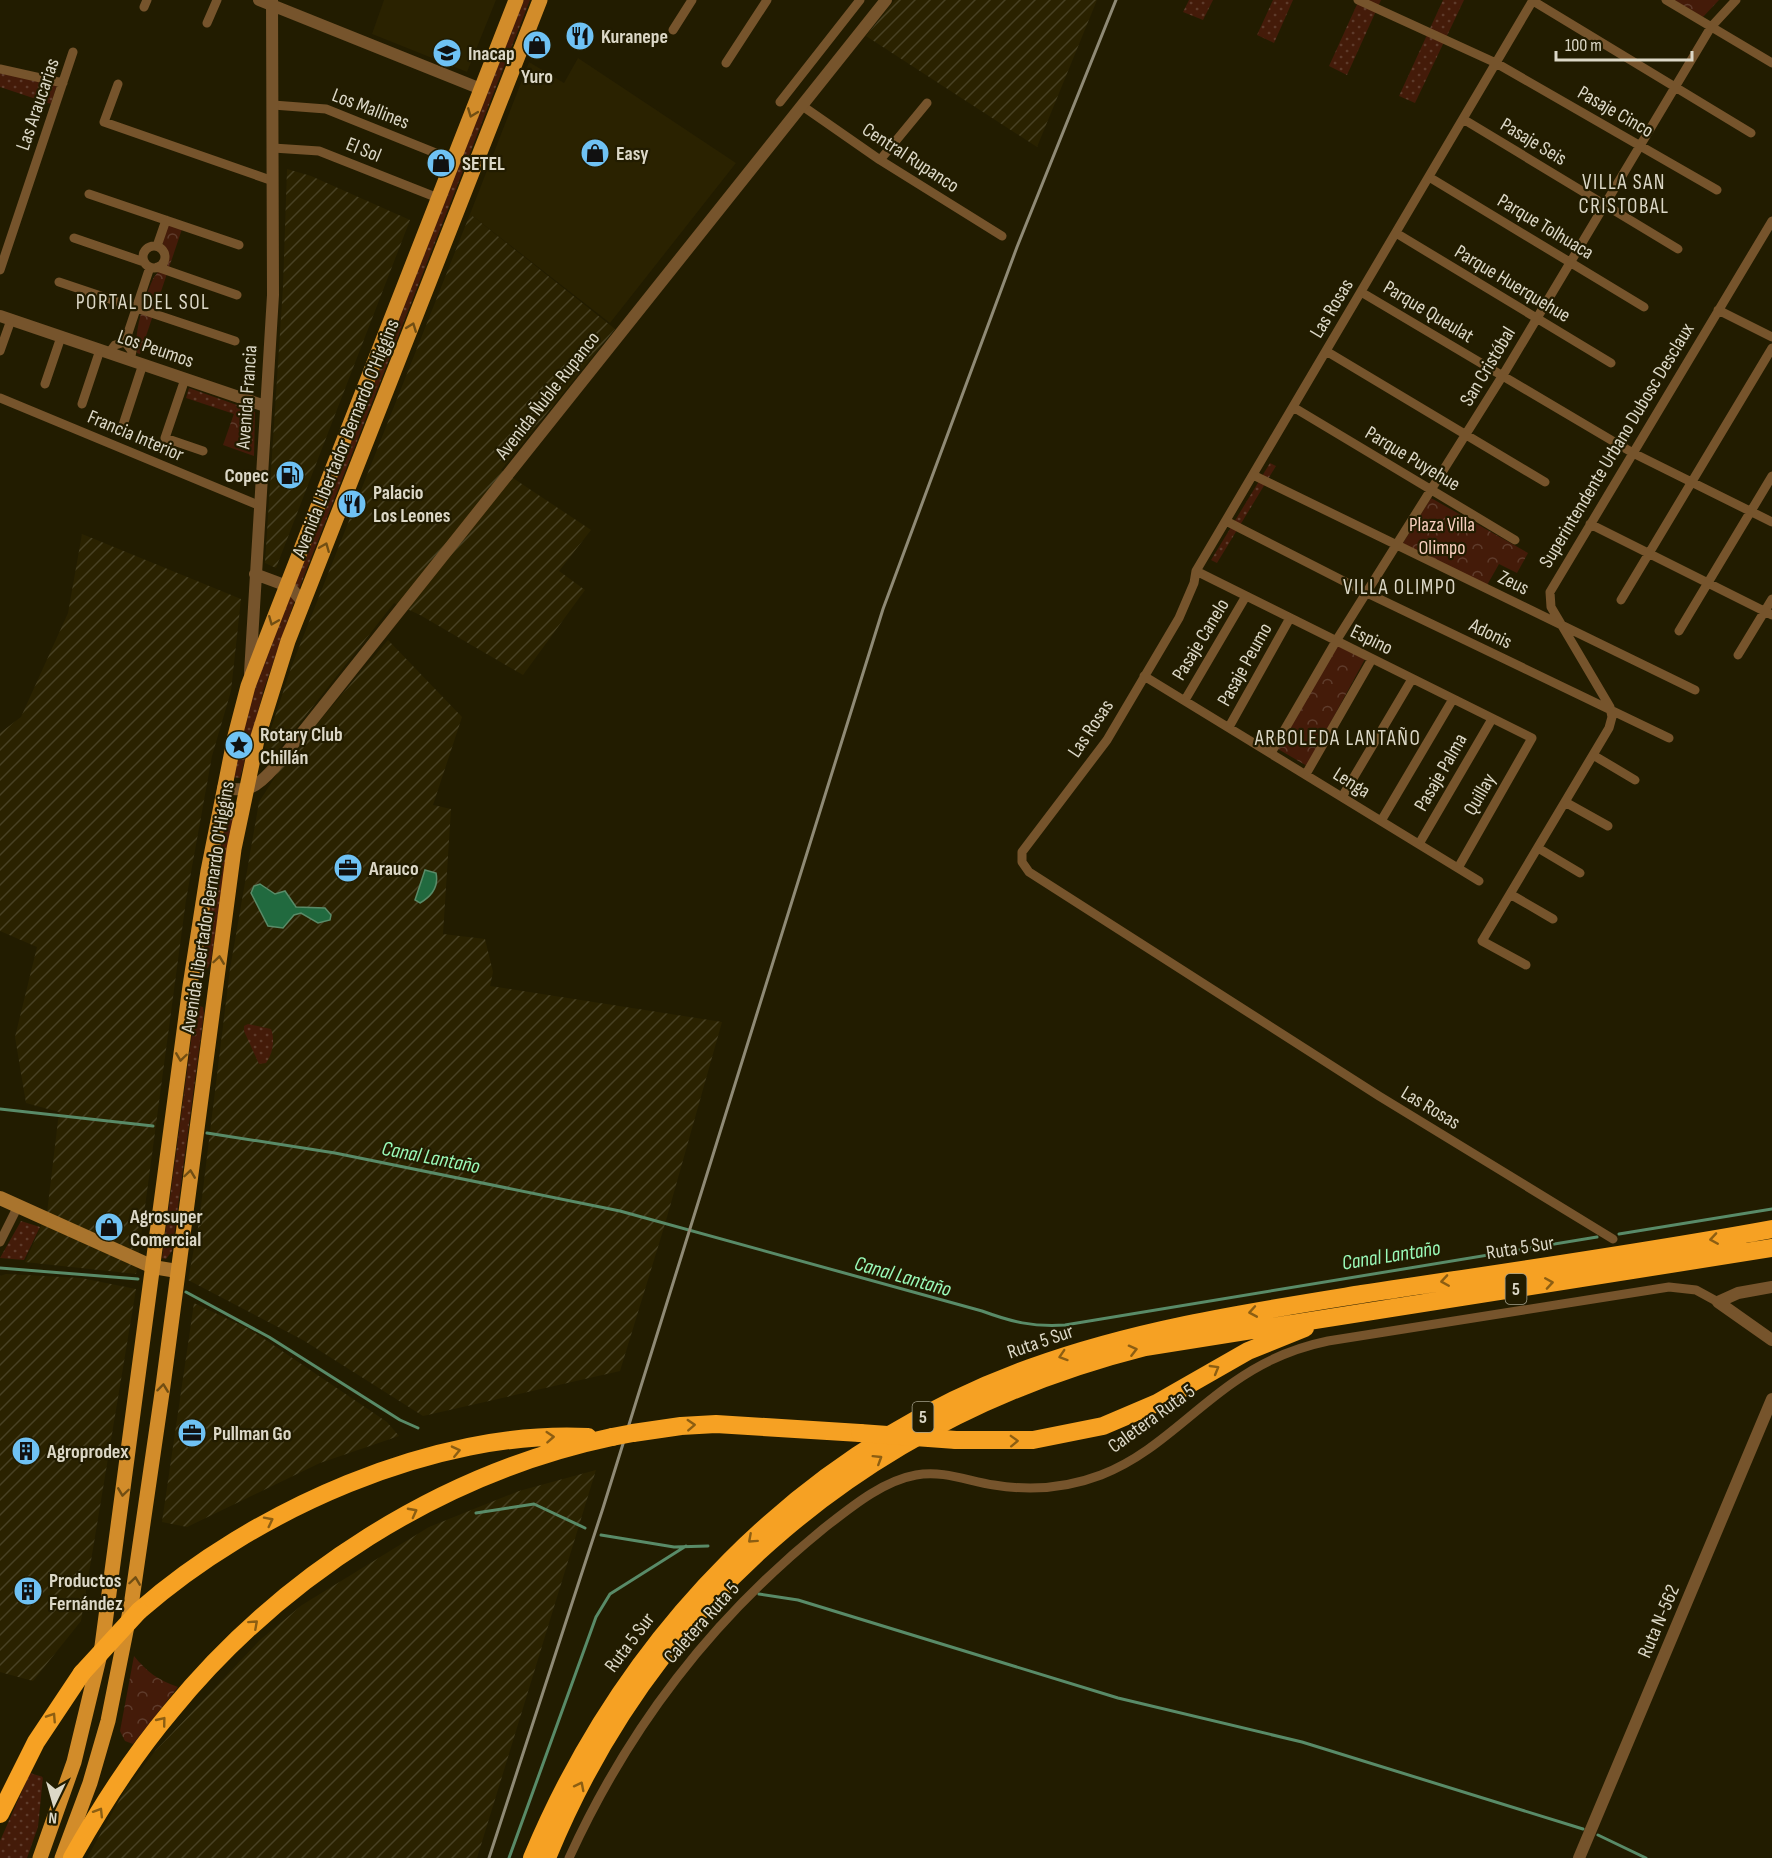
<svg xmlns="http://www.w3.org/2000/svg" width="1772" height="1858" viewBox="0 0 1772 1858" font-family="'Sofia Sans Condensed',sans-serif">
<style>
.built{fill:#2a2200}
.industrial{fill:url(#industrial-furrows)}
.grass{fill:url(#grass-dots)}
.forest{fill:url(#forest-crowns)}
.water{fill:#216a3f;stroke:#598b68;stroke-width:1.5}
.lines{fill:none;stroke-linecap:round;stroke-linejoin:round}
.stream{stroke:#598b68;stroke-width:3}
.minor{stroke:#76542c;stroke-width:9}
.tertiary{stroke:#76542c;stroke-width:12}
.secondary{stroke:#a9742d;stroke-width:14}
.primary{stroke:#d28c2a;stroke-width:15}
.motorway{stroke:#f6a123;stroke-width:18}
.rail{stroke:#8f8a75;stroke-width:3}
.motorway-bridge{stroke:#f6a123;stroke-width:18}
.oneway{stroke:#714e13}
.oneway2{stroke:#8c5e12}
.labels{text-anchor:middle;stroke-width:4.5;stroke-linejoin:round;paint-order:stroke}
.shield{fill:#221c00;stroke:#a4a08b;stroke-width:1.5}
.shield-label{font-size:18px;font-weight:bold;fill:#dcd8c7}
.poi-label{font-size:20px;font-weight:bold;fill:#dcd8c7;stroke:#221c00;text-anchor:start}
.street-label{font-size:20px;fill:#dcd8c7;stroke:#221c00}
.park-label{font-size:20px;fill:#f9cfbf;stroke:#221c00}
.neighbourhood-label{font-size:21px;letter-spacing:1.5px;fill:#dcd8c7;stroke:#221c00}
.water-label{font-size:21px;font-style:italic;fill:#9afbb9;stroke:#221c00}
</style>
<defs>
<pattern id="industrial-furrows" width="10" height="10" patternUnits="userSpaceOnUse" patternTransform="scale(1.5)"><rect width="10" height="10" fill="#2a2200"/><path d="M-1 1l2-2M0 10L10 0M9 11l2-2" fill="none" stroke="#484124"/></pattern>
<pattern id="grass-dots" width="8" height="8" patternUnits="userSpaceOnUse" patternTransform="scale(1.5)"><rect width="8" height="8" fill="#441b09"/><path d="M2 2h.1M6 6h.1" fill="none" stroke="#5e3b2b" stroke-width="1.8" stroke-linecap="round"/></pattern>
<pattern id="forest-crowns" width="20" height="18" patternUnits="userSpaceOnUse" patternTransform="scale(1.5)"><rect width="20" height="18" fill="#441b09"/><path d="M2 6a3 3 0 1 1 6 0M12 15a3 3 0 1 1 6 0" fill="none" stroke="#5e3b2b"/></pattern>
</defs>
<rect width="100%" height="100%" fill="#221c00"/>
<path class="built" d="M384,0H496L467,72L372,34Z
M578,58L736,163L610,323L470,214L529,62L564,83Z"/>
<path class="industrial" d="M895,0H1097L1037,147L866,36Z
M287,169L311,176L410,220L276,568L265,563L283,287Z
M470,214L615,329L501,470L591,530L559,571L585,590L523,675L420,615L394,603L273,757L264,750L292,665Z
M82,534L241,599L231,691L212,756L186,900L136,1274L25,1262L47,1213L59,1112L26,1103L15,1037L37,947L0,931V733L21,717L68,613Z
M388,640L462,717L433,805L451,809L443,934L485,939L493,972L490,986L722,1022L665,1224L620,1371L423,1416L303,1340L188,1280L199,1222L230,969L259,802L284,763Z
M6,1274L81,1278L136,1289L81,1621L33,1681L0,1672V1276Z
M194,1303L251,1330L387,1422L399,1436L320,1463L187,1527L162,1522Z
M596,1470L477,1858H87L125,1790L156,1750L260,1640L302,1605L429,1527L519,1491Z"/>
<path class="grass" d="M520,0H530L297,594L264,689L240,778L230,777L255,687Z
M1189,0H1213L1203,20L1183,12Z
M1273,0H1293L1274,43L1257,35Z
M1359,0H1381L1347,75L1329,66Z
M1443,0H1464L1415,103L1399,96Z
M0,73L57,85L51,104L0,87Z
M189,388L237,405L234,414L186,398Z
M1270,463L1276,466L1217,563L1211,560Z
M228,807L234,808V811L211,961L208,968L203,969L200,965L210,891Z
M198,1006L203,1007L204,1013L172,1251L166,1259L162,1258L195,1011Z
M248,1024L271,1029C275,1039 273,1054 266,1063L259,1064L244,1031V1026Z
M21,1221L40,1227L24,1260L0,1258Z
M30,1773L43,1777L38,1827L27,1858H0V1841Z"/>
<path class="forest" d="M1674,0H1719L1703,17Z
M168,225L182,229L140,354L137,353C133,335 145,296 153,279C158,270 165,268 169,256L162,242Z
M237,405L255,412L254,456L223,445Z
M1431,498L1528,553L1517,573L1499,564L1486,587L1401,546Z
M1336,645L1365,659L1307,766L1278,749Z
M134,1656C147,1672 158,1680 178,1687L133,1744L125,1741L120,1731Z"/>
<path class="water" d="M425,870L436,873C439,887 432,896 420,903L415,900Z
M260,884L275,894L285,891L296,907L325,908L331,915L330,920L318,923L301,913L294,915L283,928L268,926L251,893L254,886Z"/>
<g class="lines">
<path class="stream" d="M0,1109L153,1126
M207,1133L335,1153L620,1211L982,1311C1012,1322 1032,1327 1065,1325L1597,1237
M1619,1234L1772,1209
M0,1268L138,1279
M186,1292L269,1337L400,1420L418,1428
M476,1513L534,1504L585,1528
M601,1535L674,1547L708,1546
M759,1594L798,1600L1118,1698L1302,1742L1583,1829
M1598,1835L1646,1858
M509,1858L596,1617L610,1594L686,1546"/>
<path class="minor" d="M1358,0L1496,63L1717,190
M1533,0L1196,571L1194,583L1179,618L1107,740L1022,852V862L1029,872L1379,1096L1613,1239
M1666,0L1772,63
M1533,1L1751,133
M144,7L147,0
M207,23L217,0
M673,30L692,0
M726,63L767,0
M0,69L63,83
M118,84L104,122L273,181
M780,102L860,0
M273,105L326,109L453,160
M801,105L880,160L1002,236
M1463,119L1678,249
M273,148L319,151L438,198
M880,160L927,103
M1429,177L1644,307
M89,194L239,245
M1396,233L1611,363
M74,238L144,262
M157,246L166,220
M143 257a11 11 0 1 1 22 0a11 11 0 1 1-22 0Z
M157,267L237,295
M0,270L73,52
M59,282L235,341
M1361,292L1633,453L1772,522
M1718,310L1772,337
M125,342L150,267
M0,351L11,320
M1326,351L1545,482
M109,353L115,345L125,342L132,351L130,360
M185,379L165,438L203,451
M45,384L61,337
M0,398L258,505
M82,404L100,350
M1293,407L1515,540
M123,425L143,364
M1253,475L1695,690
M1226,521L1367,593L1669,738
M1590,524L1772,615
M1196,571L1532,738L1458,868
M1621,600L1772,348
M1679,631L1772,476
M1738,655L1772,599
M1144,676L1479,881
M1185,700L1246,596
M1229,727L1290,618
M1271,753L1336,641L1503,375L1711,27L1736,0
M1593,755L1635,780
M1306,774L1372,659
M1342,797L1412,679
M1565,802L1608,826
M1381,821L1453,699
M1419,844L1492,719
M1538,848L1580,873
M1510,894L1553,919
M1526,965L1482,941L1609,728L1612,717L1610,707L1551,607L1550,592L1772,221
M0,1242L18,1206
M569,1858C629,1727 711,1620 823,1529C850,1508 882,1481 916,1475C943,1470 968,1481 994,1485C1030,1491 1067,1488 1101,1475C1153,1455 1189,1413 1234,1382C1262,1362 1294,1348 1328,1341L1669,1287L1696,1290L1718,1302"/>
<path class="tertiary" d="M259,0L481,89
M0,316L265,406
M255,574L290,587L303,602
M250,673L273,295L272,0
M223,788C249,792 256,788 274,768L886,0
M1772,1287L1738,1293L1718,1302L1772,1340
M1579,1858L1772,1399"/>
<path class="secondary" d="M0,1198L153,1267L177,1271"/>
<path class="primary" d="M40,1858L74,1762L102,1646L190,986L208,871L235,736L248,686L264,644L516,0
M62,1858L90,1783L108,1721L131,1606L163,1386L234,849L257,740L288,641L540,0"/>
<path class="motorway" d="M633,1433L681,1426L716,1424L860,1433
M956,1440H1033L1103,1426L1157,1403L1248,1351L1305,1328
M139,1611C253,1511 434,1429 588,1437
M0,1814L36,1742L82,1673
M72,1858C101,1806 133,1756 171,1711C281,1576 441,1473 612,1437
M532,1858C625,1635 801,1451 1030,1368C1137,1329 1250,1312 1362,1294C1499,1273 1636,1254 1772,1229
M547,1858C654,1596 871,1416 1145,1347L1772,1248"/>
<path class="rail" d="M489,1858L603,1508L883,609L1017,247L1116,0"/>
<path class="motorway-bridge" d="M860,1433L956,1440
M612,1437L633,1433
M82,1673L139,1611"/>
</g>
<defs><path id="oneway-chevron" d="M-2-3.5L2.5 0L-2 3.5" fill="none" stroke-width="1.6" stroke-linecap="round" stroke-linejoin="round" transform="scale(1.5)"/></defs>
<g class="oneway">
<use href="#oneway-chevron" transform="translate(472 113) rotate(111)"/>
<use href="#oneway-chevron" transform="translate(412 327) rotate(-69)"/>
<use href="#oneway-chevron" transform="translate(325 547) rotate(-68)"/>
<use href="#oneway-chevron" transform="translate(273 621) rotate(112)"/>
<use href="#oneway-chevron" transform="translate(219 960) rotate(-82)"/>
<use href="#oneway-chevron" transform="translate(181 1057) rotate(98)"/>
<use href="#oneway-chevron" transform="translate(190 1174) rotate(-82)"/>
<use href="#oneway-chevron" transform="translate(163 1388) rotate(-83)"/>
<use href="#oneway-chevron" transform="translate(123 1492) rotate(98)"/>
<use href="#oneway-chevron" transform="translate(135 1581) rotate(-82)"/>
</g>
<g class="oneway2">
<use href="#oneway-chevron" transform="translate(1714 1239) rotate(171)"/>
<use href="#oneway-chevron" transform="translate(1445 1281) rotate(171)"/>
<use href="#oneway-chevron" transform="translate(1549 1283) rotate(-9)"/>
<use href="#oneway-chevron" transform="translate(1253 1312) rotate(170)"/>
<use href="#oneway-chevron" transform="translate(1133 1350) rotate(-14)"/>
<use href="#oneway-chevron" transform="translate(1063 1356) rotate(162)"/>
<use href="#oneway-chevron" transform="translate(1215 1369) rotate(-30)"/>
<use href="#oneway-chevron" transform="translate(691 1425) rotate(-3)"/>
<use href="#oneway-chevron" transform="translate(550 1437) rotate(-4)"/>
<use href="#oneway-chevron" transform="translate(1014 1441) rotate(-2)"/>
<use href="#oneway-chevron" transform="translate(456 1451) rotate(-13)"/>
<use href="#oneway-chevron" transform="translate(878 1459) rotate(-32)"/>
<use href="#oneway-chevron" transform="translate(413 1512) rotate(-28)"/>
<use href="#oneway-chevron" transform="translate(269 1521) rotate(-27)"/>
<use href="#oneway-chevron" transform="translate(752 1539) rotate(138)"/>
<use href="#oneway-chevron" transform="translate(254 1624) rotate(-42)"/>
<use href="#oneway-chevron" transform="translate(52 1717) rotate(-57)"/>
<use href="#oneway-chevron" transform="translate(162 1721) rotate(-51)"/>
<use href="#oneway-chevron" transform="translate(580 1786) rotate(-63)"/>
<use href="#oneway-chevron" transform="translate(99 1812) rotate(-58)"/>
</g>
<defs>
<g id="restaurant-disc" transform="scale(1.5)"><circle r="9.5" fill="#6fc2f4" stroke="#221c00"/><path d="M-5-6h1v4h1v-4h1v4h1v-4h1v5L-1.5 .5V6h-2V.5L-5-1ZM5-6V6H3V1.5H1.5Q1.5-4 5-6Z" fill="#111"/></g>
<g id="shop-disc" transform="scale(1.5)"><circle r="9.5" fill="#6fc2f4" stroke="#221c00"/><path d="M-5-2.5h2.3a2.7 3.5 0 0 1 5.4 0H5L5.5 6h-11ZM-1.5-2.5h3a1.5 2.3 0 0 0-3 0Z" fill="#111"/></g>
<g id="university-disc" transform="scale(1.5)"><circle r="9.5" fill="#6fc2f4" stroke="#221c00"/><path d="M0-5L7-2L0 1L-7-2ZM-4 1L0 2.5L4 1V4Q0 6-4 4Z" fill="#111"/></g>
<g id="fuel-disc" transform="scale(1.5)"><circle r="9.5" fill="#6fc2f4" stroke="#221c00"/><path d="M-5.5-6h7V0h2V4h1.3V-2.5L3-4.5l.8-.8L6-3V5H2.5V1h-1V6h-7ZM-4.2-4.7v3.2H.2V-4.7Z" fill="#111"/></g>
<g id="sight-disc" transform="scale(1.5)"><circle r="9.5" fill="#6fc2f4" stroke="#221c00"/><path d="M0-6L1.8-2.2L6-1.7L2.9 1.2L3.7 5.4L0 3.3L-3.7 5.4L-2.9 1.2L-6-1.7L-1.8-2.2Z" fill="#111"/></g>
<g id="office-disc" transform="scale(1.5)"><circle r="9.5" fill="#6fc2f4" stroke="#221c00"/><path d="M-6-3h4V-5.5h4V-3h4V5H-6ZM-1-4.5V-3h2v-1.5ZM-6 0V1H6V0Z" fill="#111"/></g>
<g id="building-disc" transform="scale(1.5)"><circle r="9.5" fill="#6fc2f4" stroke="#221c00"/><path d="M-4-6H4V6H1V3H-1V6H-4ZM-2.5-4.3h1.7v1.8h-1.7ZM.8-4.3h1.7v1.8H.8ZM-2.5-1h1.7V.8h-1.7ZM.8-1h1.7V.8H.8Z" fill="#111"/></g>
</defs>
<g fill-rule="evenodd">
<use href="#restaurant-disc" x="580" y="36"/>
<use href="#shop-disc" x="537" y="45"/>
<use href="#university-disc" x="447" y="53"/>
<use href="#shop-disc" x="595" y="153"/>
<use href="#shop-disc" x="441" y="163"/>
<use href="#fuel-disc" x="290" y="475"/>
<use href="#restaurant-disc" x="352" y="504"/>
<use href="#sight-disc" x="239" y="745"/>
<use href="#office-disc" x="348" y="868"/>
<use href="#shop-disc" x="109" y="1227"/>
<use href="#office-disc" x="192" y="1433"/>
<use href="#building-disc" x="26" y="1451"/>
<use href="#building-disc" x="28" y="1591"/>
</g>
<g class="labels">
<g class="shield">
<rect x="1505.5" y="1274" width="21" height="30" rx="4.5"/>
<rect x="912.5" y="1402" width="21" height="30" rx="4.5"/>
</g>
<g class="shield-label">
<text x="1516" y="1295">5</text>
<text x="923" y="1423">5</text>
</g>
<g class="poi-label">
<text x="601" y="43">Kuranepe</text>
<text x="468" y="60">Inacap</text>
<text x="537" y="83" text-anchor="middle">Yuro</text>
<text x="616" y="160">Easy</text>
<text x="462" y="170">SETEL</text>
<text x="269" y="482" text-anchor="end">Copec</text>
<text x="373" y="499">Palacio<tspan x="373" dy="23">Los Leones</tspan></text>
<text x="260" y="741">Rotary Club<tspan x="260" dy="23">Chillán</tspan></text>
<text x="369" y="875">Arauco</text>
<text x="130" y="1223">Agrosuper<tspan x="130" dy="23">Comercial</tspan></text>
<text x="213" y="1440">Pullman Go</text>
<text x="47" y="1458">Agroprodex</text>
<text x="49" y="1587">Productos<tspan x="49" dy="23">Fernández</tspan></text>
</g>
<g class="street-label">
<text transform="translate(37 104) rotate(-71)" y="7">Las Araucarias</text>
<text transform="translate(371 108) rotate(21)" y="7">Los Mallines</text>
<text transform="translate(1616 111) rotate(30)" y="7">Pasaje Cinco</text>
<text transform="translate(1534 141) rotate(31)" y="7">Pasaje Seis</text>
<text transform="translate(364 149) rotate(22)" y="7">El Sol</text>
<text transform="translate(911 157) rotate(33)" y="7">Central Rupanco</text>
<text transform="translate(1546 226) rotate(31)" y="7">Parque Tolhuaca</text>
<text transform="translate(1513 283) rotate(31)" y="7">Parque Huerquehue</text>
<text transform="translate(1331 308) rotate(-59)" y="7">Las Rosas</text>
<text transform="translate(1429 311) rotate(31)" y="7">Parque Queulat</text>
<text transform="translate(156 348) rotate(19)" y="7">Los Peumos</text>
<text transform="translate(1487 366) rotate(-59)" y="7">San Cristóbal</text>
<text transform="translate(547 395) rotate(-52)" y="7">Avenida Ñuble Rupanco</text>
<text transform="translate(246 397) rotate(-86)" y="7">Avenida Francia</text>
<text transform="translate(136 435) rotate(23)" y="7">Francia Interior</text>
<text transform="translate(345 438) rotate(-68)" y="7">Avenida Libertador Bernardo O'Higgins</text>
<text transform="translate(1616 445) rotate(-59)" y="7">Superintendente Urbano Dubosc Desclaux</text>
<text transform="translate(1413 458) rotate(31)" y="7">Parque Puyehue</text>
<text transform="translate(1514 582) rotate(26)" y="7">Zeus</text>
<text transform="translate(1491 633) rotate(26)" y="7">Adonis</text>
<text transform="translate(1200 639) rotate(-59)" y="7">Pasaje Canelo</text>
<text transform="translate(1372 639) rotate(26)" y="7">Espino</text>
<text transform="translate(1244 664) rotate(-61)" y="7">Pasaje Peumo</text>
<text transform="translate(1090 728) rotate(-56)" y="7">Las Rosas</text>
<text transform="translate(1440 772) rotate(-60)" y="7">Pasaje Palma</text>
<text transform="translate(1352 782) rotate(32)" y="7">Lenga</text>
<text transform="translate(1479 794) rotate(-60)" y="7">Quillay</text>
<text transform="translate(207 907) rotate(-81)" y="7">Avenida Libertador Bernardo O'Higgins</text>
<text transform="translate(1431 1107) rotate(31)" y="7">Las Rosas</text>
<text transform="translate(1520 1247) rotate(-9)" y="7">Ruta 5 Sur</text>
<text transform="translate(1040 1341) rotate(-19)" y="7">Ruta 5 Sur</text>
<text transform="translate(1151 1418) rotate(-36)" y="7">Caletera Ruta 5</text>
<text transform="translate(1658 1621) rotate(-67)" y="7">Ruta N-562</text>
<text transform="translate(701 1622) rotate(-48)" y="7">Caletera Ruta 5</text>
<text transform="translate(629 1642) rotate(-53)" y="7">Ruta 5 Sur</text>
</g>
<g class="park-label">
<text x="1442" y="531">Plaza Villa<tspan x="1442" dy="23">Olimpo</tspan></text>
</g>
<g class="neighbourhood-label">
<text x="1624" y="189">VILLA SAN<tspan x="1624" dy="24">CRISTOBAL</tspan></text>
<text x="143" y="309">PORTAL DEL SOL</text>
<text x="1400" y="594">VILLA OLIMPO</text>
<text x="1338" y="745">ARBOLEDA LANTAÑO</text>
</g>
<g class="water-label">
<text transform="translate(431 1157) rotate(11)" y="7">Canal Lantaño</text>
<text transform="translate(1391 1255) rotate(-9)" y="7">Canal Lantaño</text>
<text transform="translate(903 1276) rotate(16)" y="7">Canal Lantaño</text>
</g>
</g>
<g transform="translate(54 1804) rotate(185)" stroke="#221c00" stroke-width="4.5" paint-order="stroke">
<path d="M0-4.5L10 22L0 15L-10 22Z" fill="#dcd8c7"/>
<text y="-9" font-size="16" font-weight="bold" text-anchor="middle" fill="#dcd8c7">N</text>
</g>
<path d="M1556 51v9h136v-9" fill="none" stroke="#dcd8c7" stroke-width="3"/>
<text x="1565" y="51" font-size="18" fill="#dcd8c7" stroke="#221c00" stroke-width="4.5" paint-order="stroke">100 m</text>
</svg>
